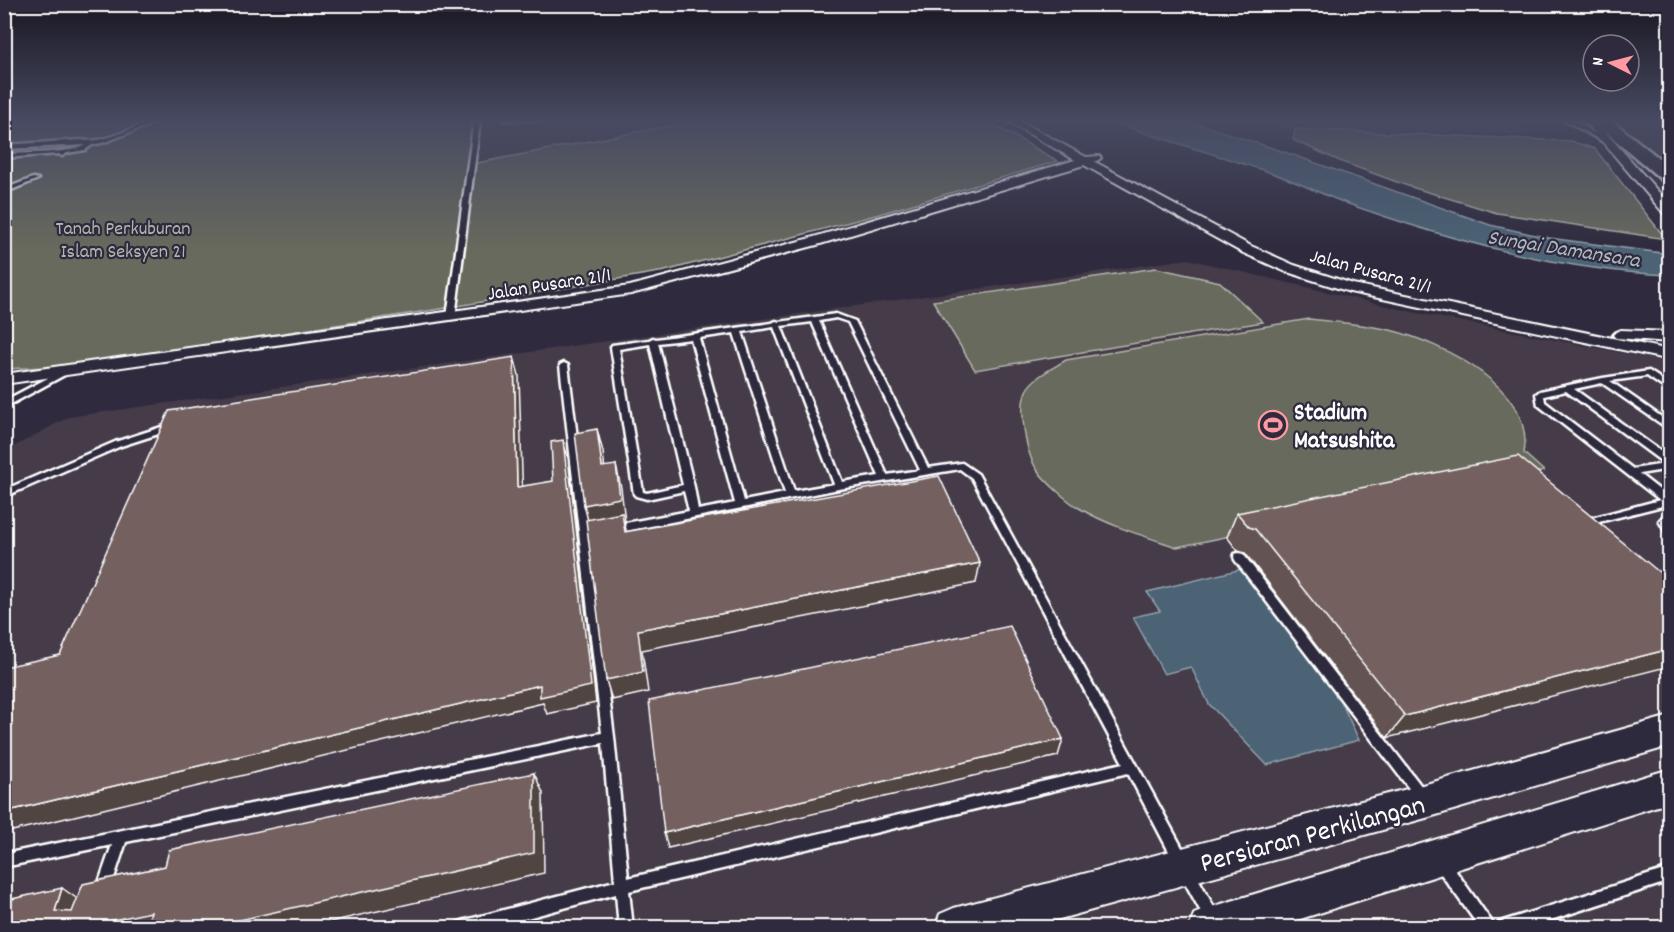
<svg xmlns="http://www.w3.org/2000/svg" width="1674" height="932" viewBox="0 0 1674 932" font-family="Dekko,sans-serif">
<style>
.built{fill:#443a48}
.green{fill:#676b5d;stroke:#b3b5ae;stroke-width:1.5}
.water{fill:#4b6374;stroke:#93a1ac;stroke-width:1.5}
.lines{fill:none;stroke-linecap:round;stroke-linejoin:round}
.lane-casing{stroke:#fff;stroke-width:5}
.street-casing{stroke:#fff;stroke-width:4}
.secondary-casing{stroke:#fff;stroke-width:4}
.primary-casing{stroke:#fff;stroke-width:5}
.lane{fill:#2f2a3d;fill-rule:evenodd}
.street{fill:#2f2a3d;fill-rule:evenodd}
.secondary{fill:#2f2a3d;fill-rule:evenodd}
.primary{fill:#2f2a3d;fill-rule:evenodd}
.wall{fill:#645353;stroke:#fff;stroke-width:1.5}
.shaded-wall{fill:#514443;stroke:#fff;stroke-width:1.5}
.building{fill:#746160;stroke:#fff;stroke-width:1.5}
.labels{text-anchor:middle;stroke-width:4.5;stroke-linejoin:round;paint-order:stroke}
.far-park-label{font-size:20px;fill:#b3b5ae;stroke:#2f2a3d}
.far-street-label{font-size:20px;fill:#fff;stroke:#2f2a3d}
.far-water-label{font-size:22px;font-style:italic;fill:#aeb9c0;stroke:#2f2a3d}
.poi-label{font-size:24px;font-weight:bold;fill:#fff;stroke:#2f2a3d;text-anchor:start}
.near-street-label{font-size:28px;fill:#fff;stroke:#2f2a3d}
</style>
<rect width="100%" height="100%" fill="#2f2a3d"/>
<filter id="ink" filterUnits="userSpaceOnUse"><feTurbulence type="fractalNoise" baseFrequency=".0167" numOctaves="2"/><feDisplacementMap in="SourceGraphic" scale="12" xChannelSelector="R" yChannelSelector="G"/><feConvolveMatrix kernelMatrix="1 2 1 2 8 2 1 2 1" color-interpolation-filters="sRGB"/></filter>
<g filter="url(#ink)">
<path class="built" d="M473,120H675L679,124L466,165Z
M1261,120H1545L1552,127L1522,126L1531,135L1279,128Z
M1614,120H1669V165Z
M1188,259L1408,311L1669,362V927H5L4,452L68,417Z"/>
<path class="green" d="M5,120H473L467,165L678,124L675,120H985L1058,161L876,215L665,271L434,310L67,366L5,369Z
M1295,129L1571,141L1595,149L1666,239L1497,213L1408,186L1342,162L1293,140Z
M1156,268L1220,282L1263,322L975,370L933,301Z
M1309,319C1336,322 1363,324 1390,330C1443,343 1535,388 1524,453L1544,471L1177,547C1144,536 1109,526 1079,508C1068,502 1045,481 1038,471C1026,455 1018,410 1026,391C1033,377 1053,368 1066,360Z"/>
<path class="water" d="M1108,120H1187L1296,156L1490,225L1549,238L1669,254V275C1556,270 1449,240 1343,202C1322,194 1301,184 1280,176C1223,156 1164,141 1108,120Z
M1246,568L1335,689L1359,740L1267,765L1209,704L1191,667L1164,674L1133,617L1160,611L1147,592Z"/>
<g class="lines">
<g class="lane-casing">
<path id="lane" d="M153,120H162L105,142L92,145L85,150L67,153L62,156L59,154L4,158V154C23,153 72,154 86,145L4,149V145L82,140C100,145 135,127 153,120Z
M474,120H480L455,317L451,319L447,317Z
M1565,120H1572L1612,143L1607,144Z
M33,178L38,179L4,193V189Z
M836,314L855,321L928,468L962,463L978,474L1186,855L1188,860L1186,865L1181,867L1176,865L1128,773L629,891L633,928H619L616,894L490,928H455L457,923L462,921L615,881L603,743L126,842L109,893L104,895L99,893L97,888L112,845L4,867V854L602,733L560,365L564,363L568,365L614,737L628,878L1123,763L972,478L960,469L839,489L615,533L612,532L610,529L612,526L615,525L689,511L684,491L647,499L636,496L634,494L611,347L612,345L649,340L653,338L656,339L772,323L776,321L779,322ZM836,318L848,322L920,470L887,475L819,321ZM812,322L879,476L842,482L781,326ZM774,327L834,484L794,491L742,332ZM734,333L785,493L744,501L699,338ZM691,339L735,503L698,510L694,487L658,343ZM650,344L683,485L647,493L643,492L619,349Z
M63,370H66L70,372L4,408V401Z
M1649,371L1670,385V392L1647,376L1610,381L1670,423V430L1602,383L1574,389L1670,458V469L1639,474L1670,498V506L1666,505L1583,526L1580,525L1578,523L1580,521L1660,500L1538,405L1536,394L1540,391L1603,378ZM1566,391L1665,464L1633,469L1545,402L1544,396Z
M171,424L175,427L174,429L121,446L4,497V490L115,442Z
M1670,511V534H1667L1659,521L1667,512Z
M1239,553L1243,554L1425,791L1427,795L1425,799L1421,801L1417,799L1235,560L1234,557L1235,554Z
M1441,855L1446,857L1496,928H1480L1436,867L1434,862L1436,857Z
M1187,865L1192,867L1217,913L1219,918L1217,923L1212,925L1207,923L1182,877L1180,872L1182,867Z
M1670,868V881L1526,928H1496L1498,923L1503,921Z"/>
</g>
<g class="street-casing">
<path id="street" d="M1005,120H1018L1086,157L1099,156L1101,158L1095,162L1251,246L1294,265L1353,284L1670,350V360L1350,292L1284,271L1241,252L1084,165L817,245L631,294L4,384V374L630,286L807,239L1075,160Z
M1584,120H1595L1670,205V217L1666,216Z
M1621,330L1670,332V342L1616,338L1613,335L1616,332Z"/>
</g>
<g class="secondary-casing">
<path id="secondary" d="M1670,716V746L1426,818L1027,928H935L940,914L954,908L1426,784Z
M1670,769V802L1272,928H1189L1194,914L1208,908Z"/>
</g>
<g class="primary-casing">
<path id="primary" d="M1592,120H1611L1670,167V183L1663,181Z"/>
</g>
<use href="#lane" class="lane"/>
<use href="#street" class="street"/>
<use href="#secondary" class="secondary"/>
<use href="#primary" class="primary"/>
</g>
<path class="wall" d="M503,120H554L549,122H503Z
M1237,513L1670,581L1387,738L1245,553L1238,551L1227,537Z"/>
<path class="shaded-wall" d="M514,357L519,375L523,505L517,487Z
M597,429L603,452L607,490L602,467Z
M563,440L568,458L596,703L547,714L543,703L4,833V812L540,685Z
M616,465L621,488L625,521L624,522L627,533L590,528L584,505Z
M980,563L976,583L642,650L648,692L612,700L606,680L638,630Z
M1670,649V666L1387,738L1405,716Z
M1063,739L1058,756L668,848L664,833Z
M534,773L543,793L544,873L308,927H209Z
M62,888L89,907L151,912L171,927H80L55,911Z"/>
<path class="building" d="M514,357L517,487L553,481L551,442L563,440L591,686L540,697V685L4,812V667L60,655L169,411Z
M597,429L602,467L616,465L620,498L584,505L575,433Z
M1518,456L1670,581V649L1405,716L1255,529L1249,527L1237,513Z
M939,476L980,563L638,630L643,672L606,680L586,520L622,513L625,532Z
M1010,626L1063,739L664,833L649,701Z
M534,773V853L209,927H146L151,912L80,927H4V918L12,899L62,888L55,911L72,912L83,884L165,866L169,850Z"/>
</g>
<linearGradient id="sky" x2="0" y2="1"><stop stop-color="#1a1722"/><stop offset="0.48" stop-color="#474a62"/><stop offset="1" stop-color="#474a62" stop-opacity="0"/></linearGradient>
<rect width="1674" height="251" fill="url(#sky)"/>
<defs>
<g id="stadium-ring" transform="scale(1.5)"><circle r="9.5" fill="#2f2a3d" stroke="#ff9aa2" stroke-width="1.5"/><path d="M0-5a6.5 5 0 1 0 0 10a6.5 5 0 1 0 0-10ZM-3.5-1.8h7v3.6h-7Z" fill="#ff9aa2"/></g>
</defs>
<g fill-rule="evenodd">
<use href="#stadium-ring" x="1273" y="425"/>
</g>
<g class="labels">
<g class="far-park-label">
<text x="123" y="234">Tanah Perkuburan<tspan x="123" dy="23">Islam Seksyen 21</tspan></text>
</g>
<g class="far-street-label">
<text transform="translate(1371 270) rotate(15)" y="7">Jalan Pusara 21/1</text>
<text transform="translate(549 283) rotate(-9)" y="7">Jalan Pusara 21/1</text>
</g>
<g class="far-water-label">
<text transform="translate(1564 247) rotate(9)" y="8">Sungai Damansara</text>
</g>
<g class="poi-label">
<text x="1294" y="419">Stadium<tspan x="1294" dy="28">Matsushita</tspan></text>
</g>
<g class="near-street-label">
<text transform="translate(1312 832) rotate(-15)" y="10">Persiaran Perkilangan</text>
</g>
</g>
<rect width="1674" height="932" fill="none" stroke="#2f2a3d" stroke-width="24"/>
<rect x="12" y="12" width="1650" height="908" fill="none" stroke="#fff" stroke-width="2" filter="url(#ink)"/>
<g transform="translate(1611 63) rotate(276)"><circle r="28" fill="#2f2a3d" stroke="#827f8b" stroke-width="1.5"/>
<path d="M0-4.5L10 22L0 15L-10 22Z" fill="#ff9aa2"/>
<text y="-9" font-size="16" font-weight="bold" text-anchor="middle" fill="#ffffff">N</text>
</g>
</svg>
